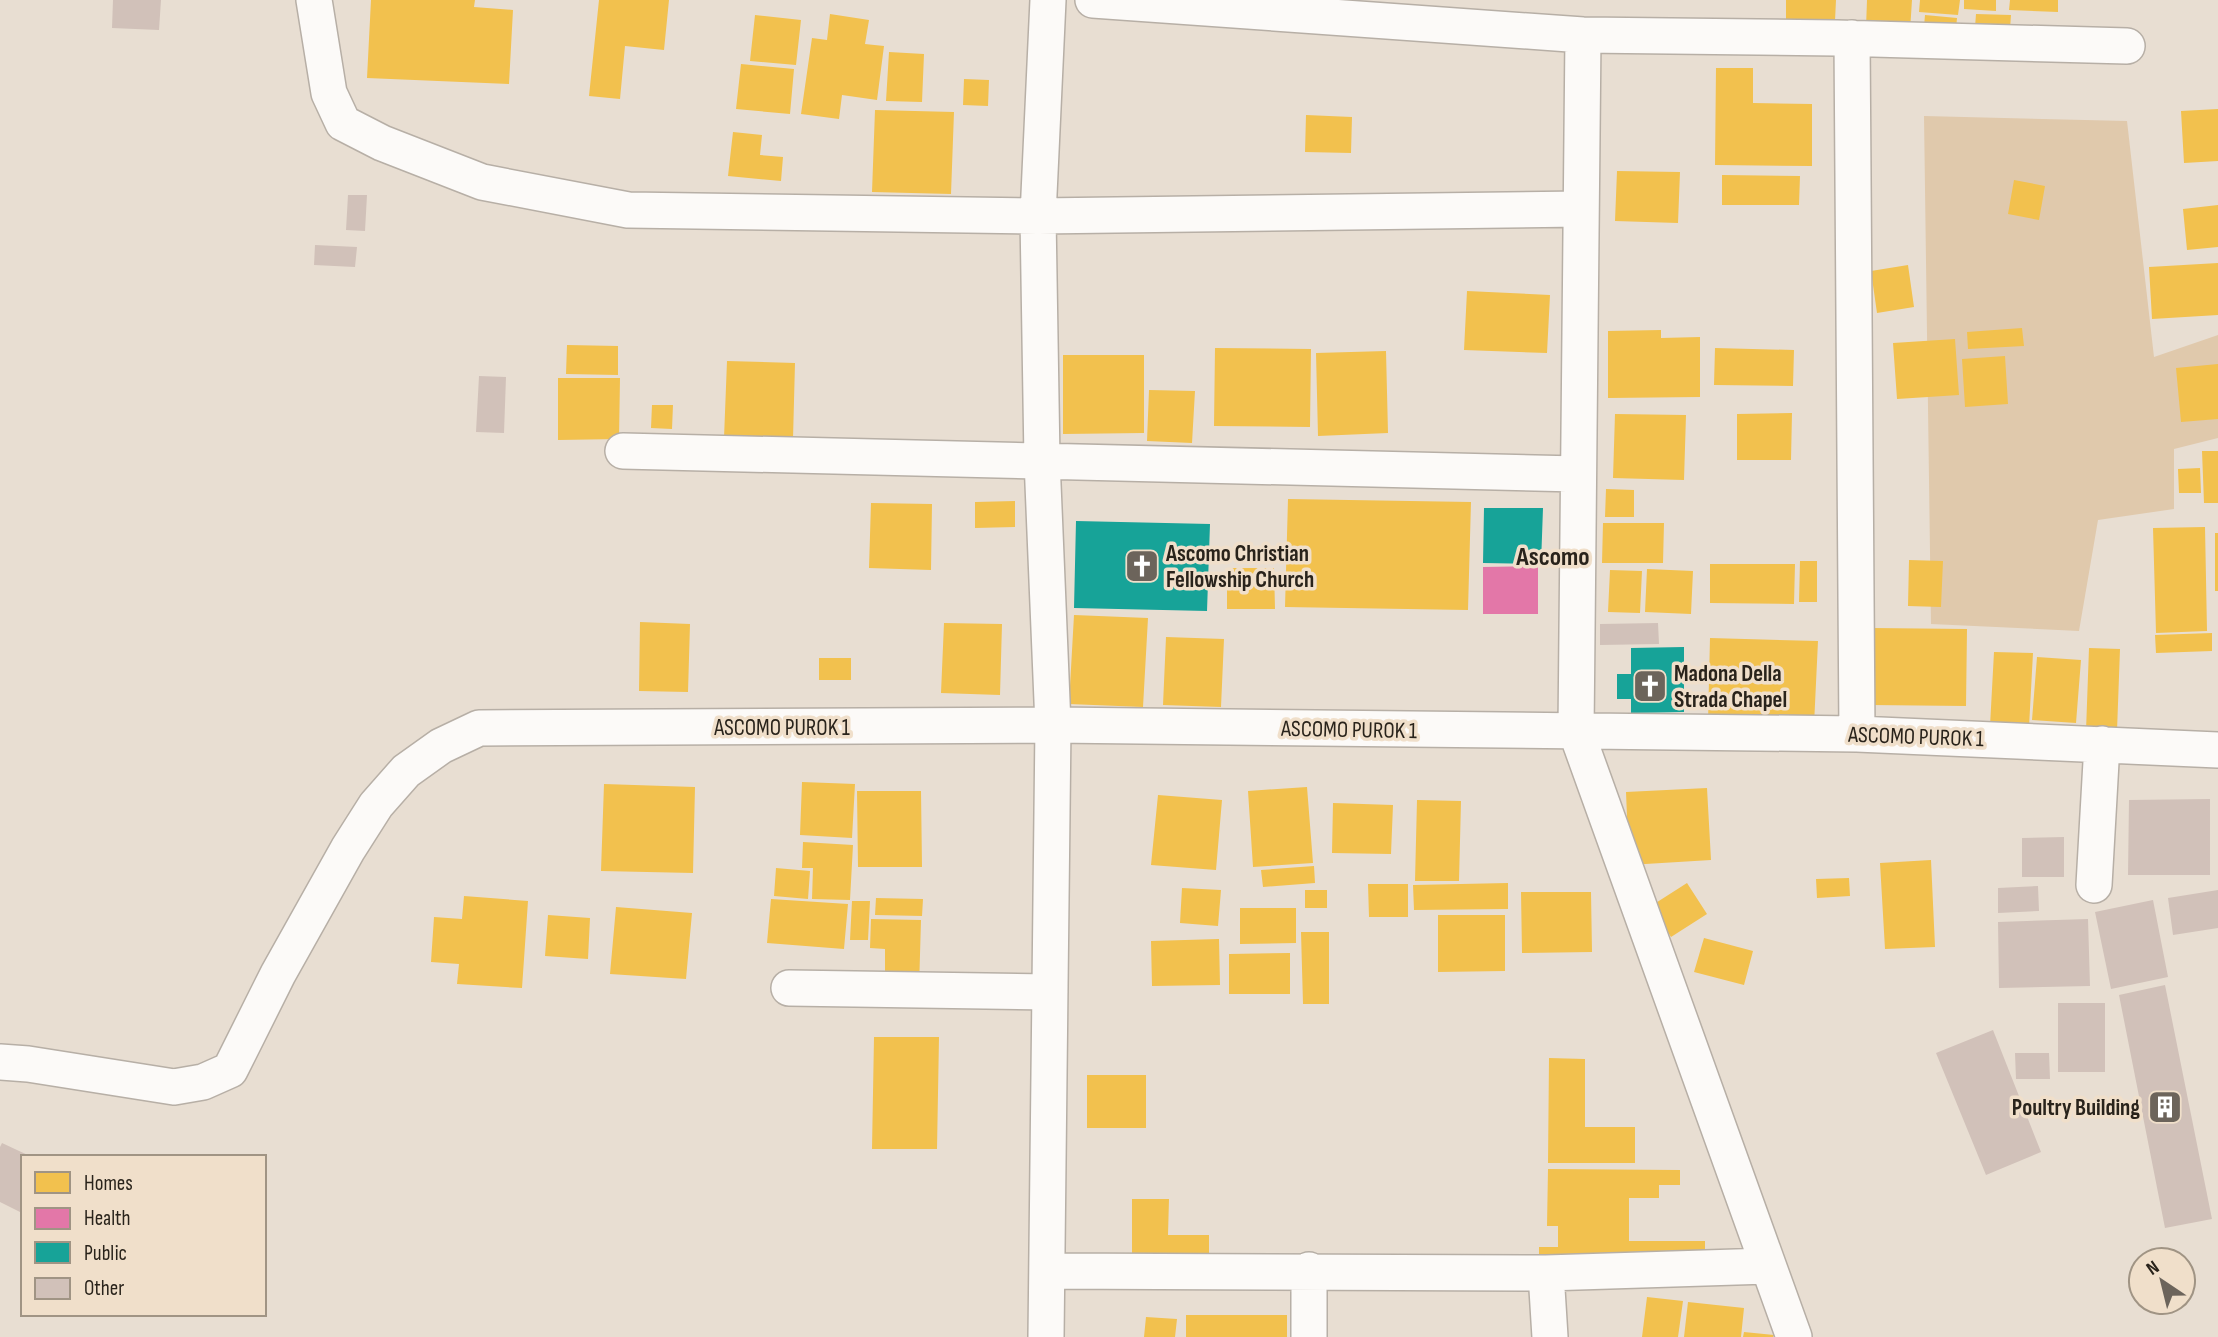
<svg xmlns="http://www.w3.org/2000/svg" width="2218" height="1337" viewBox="0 0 2218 1337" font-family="'Sofia Sans Condensed',sans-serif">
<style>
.green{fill:#e0c9ac}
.homes{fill:#f2c14e}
.health{fill:#e377a8}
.public{fill:#17a398}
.building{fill:#d1c1b9}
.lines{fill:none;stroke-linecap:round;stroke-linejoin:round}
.minor-casing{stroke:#b7afa6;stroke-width:38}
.minor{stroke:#fcfaf8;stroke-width:35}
.labels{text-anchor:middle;stroke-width:7;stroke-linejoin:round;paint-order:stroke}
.poi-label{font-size:23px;font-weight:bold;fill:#29231b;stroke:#f0dfca;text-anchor:start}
.street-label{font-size:23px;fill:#29231b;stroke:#f0dfca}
.quarter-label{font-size:26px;font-weight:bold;fill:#29231b;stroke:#f0dfca}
</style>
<rect width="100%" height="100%" fill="#e8ded2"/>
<path class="green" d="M1924,116L2127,121L2154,357L2218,335V438L2174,449V509L2098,520L2079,631L1931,624Z"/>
<path class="homes" d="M371,0H475L474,7L513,10L509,84L367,78Z
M599,0H669L664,50L625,46L620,99L589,96Z
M1786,0H1836L1835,21L1786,20Z
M1867,0H1912L1910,31L1866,28Z
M1920,0H1960L1958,15L1919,12Z
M1964,0H1996V11L1964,9Z
M2010,0H2058V12L2009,10Z
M830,14L869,20L865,44L884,46L877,100L842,95L839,119L801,114L812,38L827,40Z
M1976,14L2011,15L2009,43L1974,40Z
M755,15L801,20L796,65L750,61Z
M1925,15L1957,18L1955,40L1923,38Z
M889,52L924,54L922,102L886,101Z
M741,64L794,69L790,114L736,109Z
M1716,68H1753V103L1812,104V166L1715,165Z
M964,79L989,80L988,106L963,105Z
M2218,109V161L2184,163L2181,111Z
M875,110L954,112L951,194L872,192Z
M1306,115L1352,117L1351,153L1305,152Z
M733,132L762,135L760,155L783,157L781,181L728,176Z
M1617,171L1680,172L1678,223L1615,221Z
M1722,175L1800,176L1799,205H1722Z
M2014,180L2045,186L2039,220L2008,214Z
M2218,205V247L2187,250L2183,209Z
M2218,263V315L2152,319L2149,267Z
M1908,265L1914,307L1877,313L1871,271Z
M1467,291L1550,295L1547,353L1464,350Z
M2022,328L2024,346L1968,349L1967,332Z
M1661,330V338L1700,337V397L1608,398V331Z
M1955,339L1959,395L1897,399L1893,343Z
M567,345L618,346V375L566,374Z
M1215,348L1311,349L1310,427L1214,426Z
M1715,348L1794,350L1793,386L1714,385Z
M1386,351L1388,433L1318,436L1316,353Z
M1063,355H1144V433L1063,434Z
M2005,356L2008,404L1965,407L1962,359Z
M727,361L795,363L793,439L724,438Z
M2218,364V419L2181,422L2176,368Z
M558,378H620L619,439L558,440Z
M1149,390L1195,391L1192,443L1147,441Z
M652,405H673L672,429L651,428Z
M1792,413L1791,460H1737V414Z
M1615,414L1686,415L1684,480L1613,478Z
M2202,451H2218V503H2204Z
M2200,468L2201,493H2179L2178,469Z
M1606,489L1634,490V517H1605Z
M1288,499L1471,502L1468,610L1285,607Z
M1015,501V527L975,528V502Z
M871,503L932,504L931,570L869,568Z
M1603,523H1664L1663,563H1602Z
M2205,527L2207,631L2156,633L2153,528Z
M2215,533H2218V591H2215Z
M1909,560L1943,561L1941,607L1908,606Z
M1800,561H1817V602H1799Z
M1710,564H1795L1794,604L1710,603Z
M1227,568H1274L1275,609H1227Z
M1647,569L1693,571L1691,614L1645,612Z
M1610,570L1642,571L1640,613L1608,612Z
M1074,615L1148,618L1143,707L1069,704Z
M640,622L690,624L688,692L639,691Z
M944,623L1002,624L1000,695L941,693Z
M1872,628L1967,629L1966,706L1870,705Z
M2212,633V651L2156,653L2155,635Z
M1166,637L1224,639L1221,707L1163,705Z
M1710,638L1818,641L1814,725L1708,722Z
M2089,648L2120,649L2117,731H2086Z
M1994,652L2033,653L2029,727L1990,726Z
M2037,657L2081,660L2076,723L2032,720Z
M819,658H851V680H819Z
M802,782L855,784L852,838L800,835Z
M604,784L695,787L693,873L601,871Z
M1307,787L1313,863L1253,867L1248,791Z
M1707,788L1711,860L1629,865L1626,792Z
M857,791H921L922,867H858Z
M1158,795L1222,800L1216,870L1151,865Z
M1417,800L1461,801L1459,881H1415Z
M1333,803L1393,805L1391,854L1332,853Z
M803,842L853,845L850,900L812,899L813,868H802Z
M1931,860L1935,947L1885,949L1880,863Z
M1314,866L1315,883L1263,887L1261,870Z
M776,868L810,871L808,899L774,896Z
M1849,878L1850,896L1817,898L1816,879Z
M1508,883V909L1414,910L1413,885Z
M1687,883L1707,914L1671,937L1651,906Z
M1368,884H1408V917H1369Z
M1182,888L1221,890L1218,926L1180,923Z
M1305,890H1327V908H1305Z
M1521,892H1591L1592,952L1522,953Z
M464,896L528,901L522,988L457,984L459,964L431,962L434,917L462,919Z
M876,898L923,899L922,916L875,915Z
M771,899L848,904L844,949L767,943Z
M852,901H870L868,940H850Z
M616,907L692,913L686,979L610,974Z
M1240,908H1296V943L1240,944Z
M548,915L590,918L588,959L545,956Z
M1438,915H1505V971L1438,972Z
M871,919L921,920L919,989H885V949L870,948Z
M1301,932H1329V1004H1303Z
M1704,938L1753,951L1744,985L1694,972Z
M1219,939L1220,985L1152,986L1151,941Z
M1290,953V994H1229V954Z
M874,1037H939L937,1149H872Z
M1549,1058L1585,1059V1127H1635V1163H1548Z
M1087,1075H1146V1128H1087Z
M1548,1169L1680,1170V1185H1659V1198H1629V1241H1705V1267L1539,1266V1247H1558V1226H1547Z
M1132,1199H1169L1168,1235H1209V1257H1132Z
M1647,1297L1683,1301L1678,1337H1642Z
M1688,1302L1744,1308L1741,1337H1684Z
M1186,1315H1287V1337H1186Z
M1146,1317L1177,1319L1175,1337H1144Z
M1744,1332L1774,1335L1773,1337H1743Z"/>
<path class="health" d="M1538,566V614H1483V567Z"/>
<path class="public" d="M1484,508H1543L1541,564L1483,563Z
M1076,521L1210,524L1207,611L1074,608Z
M1684,647V712L1631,713V699H1617V674H1631V648Z"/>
<path class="building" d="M113,0H161L159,30L112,28Z
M348,195H367L365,231L346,230Z
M315,245L357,247L355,267L314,265Z
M479,376L506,377L504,433L476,432Z
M1658,623L1659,644L1600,645V624Z
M2210,799V875H2128L2129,800Z
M2064,837V877H2022V838Z
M2038,886L2039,911L1998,913V888Z
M2218,890V928L2173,935L2168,898Z
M2153,900L2168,977L2111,989L2095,912Z
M2088,919L2090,986L1999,988L1998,922Z
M2165,985L2212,1219L2165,1228L2119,995Z
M2058,1003H2105V1072H2058Z
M1993,1030L2041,1152L1986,1175L1936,1053Z
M2015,1053H2049L2050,1079H2016Z
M2,1143L32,1157H23V1206L20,1212L0,1202V1147Z"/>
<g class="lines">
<g class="minor-casing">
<path id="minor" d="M314,0L329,93L343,123L382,143L482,182L628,210L1038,216L1581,209
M1093,0L1583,35L1837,38L2127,46
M1583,35L1576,731L1794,1337
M1852,38L1857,734
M623,451L1578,474
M2094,885L2102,744
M789,988L1050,992
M0,1062L28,1064L174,1087L203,1082L230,1070L278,974L348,849L376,805L406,771L441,746L479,728L1053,725L1857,734L2218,750
M1309,1270V1337
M1047,1271L1546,1273L1768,1266
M1546,1273L1550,1337
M1046,1337L1053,725L1042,460L1038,216L1048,0"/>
</g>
<use href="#minor" class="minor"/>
</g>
<defs>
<g id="church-square" transform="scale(1.75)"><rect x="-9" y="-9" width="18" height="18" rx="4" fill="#6c645b" stroke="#f0dfca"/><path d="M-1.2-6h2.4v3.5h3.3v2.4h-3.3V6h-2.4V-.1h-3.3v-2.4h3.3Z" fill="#fff"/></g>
<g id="building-square" transform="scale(1.75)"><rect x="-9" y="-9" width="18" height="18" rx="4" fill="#6c645b" stroke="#f0dfca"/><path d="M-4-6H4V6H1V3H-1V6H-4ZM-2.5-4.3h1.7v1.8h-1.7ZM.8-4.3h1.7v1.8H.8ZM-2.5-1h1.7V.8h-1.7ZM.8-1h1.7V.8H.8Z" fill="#fff"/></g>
</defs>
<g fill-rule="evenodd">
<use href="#church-square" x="1142" y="566"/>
<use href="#church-square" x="1650" y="686"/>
<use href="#building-square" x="2165" y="1107"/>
</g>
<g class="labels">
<g class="poi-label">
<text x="1166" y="561">Ascomo Christian<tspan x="1166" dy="26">Fellowship Church</tspan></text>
<text x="1674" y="681">Madona Della<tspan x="1674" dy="26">Strada Chapel</tspan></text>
<text x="2140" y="1115" text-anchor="end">Poultry Building</text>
</g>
<g class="street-label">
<text x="782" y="735">ASCOMO PUROK 1</text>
<text transform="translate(1349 729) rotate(1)" y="8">ASCOMO PUROK 1</text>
<text transform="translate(1916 736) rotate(2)" y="8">ASCOMO PUROK 1</text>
</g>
<g class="quarter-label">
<text x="1553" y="565">Ascomo</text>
</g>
</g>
<rect x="21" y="1155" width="245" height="161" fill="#f0dfca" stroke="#a09484" stroke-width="2"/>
<rect x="35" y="1172" width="35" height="21" fill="#f2c14e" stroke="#a09484" stroke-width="2"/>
<text x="84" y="1190" font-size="21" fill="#29231b">Homes</text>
<rect x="35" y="1208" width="35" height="21" fill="#e377a8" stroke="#a09484" stroke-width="2"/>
<text x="84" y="1225" font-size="21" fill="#29231b">Health</text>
<rect x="35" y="1242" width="35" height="21" fill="#17a398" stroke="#a09484" stroke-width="2"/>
<text x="84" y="1260" font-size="21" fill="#29231b">Public</text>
<rect x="35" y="1278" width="35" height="21" fill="#d1c1b9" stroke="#a09484" stroke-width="2"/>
<text x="84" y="1295" font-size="21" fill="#29231b">Other</text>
<g transform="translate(2162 1281) rotate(325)"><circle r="33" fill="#f0dfca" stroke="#a09484" stroke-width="2"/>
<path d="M0-5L12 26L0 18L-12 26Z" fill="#6c645b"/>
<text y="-10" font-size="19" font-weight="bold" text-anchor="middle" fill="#29231b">N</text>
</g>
</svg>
